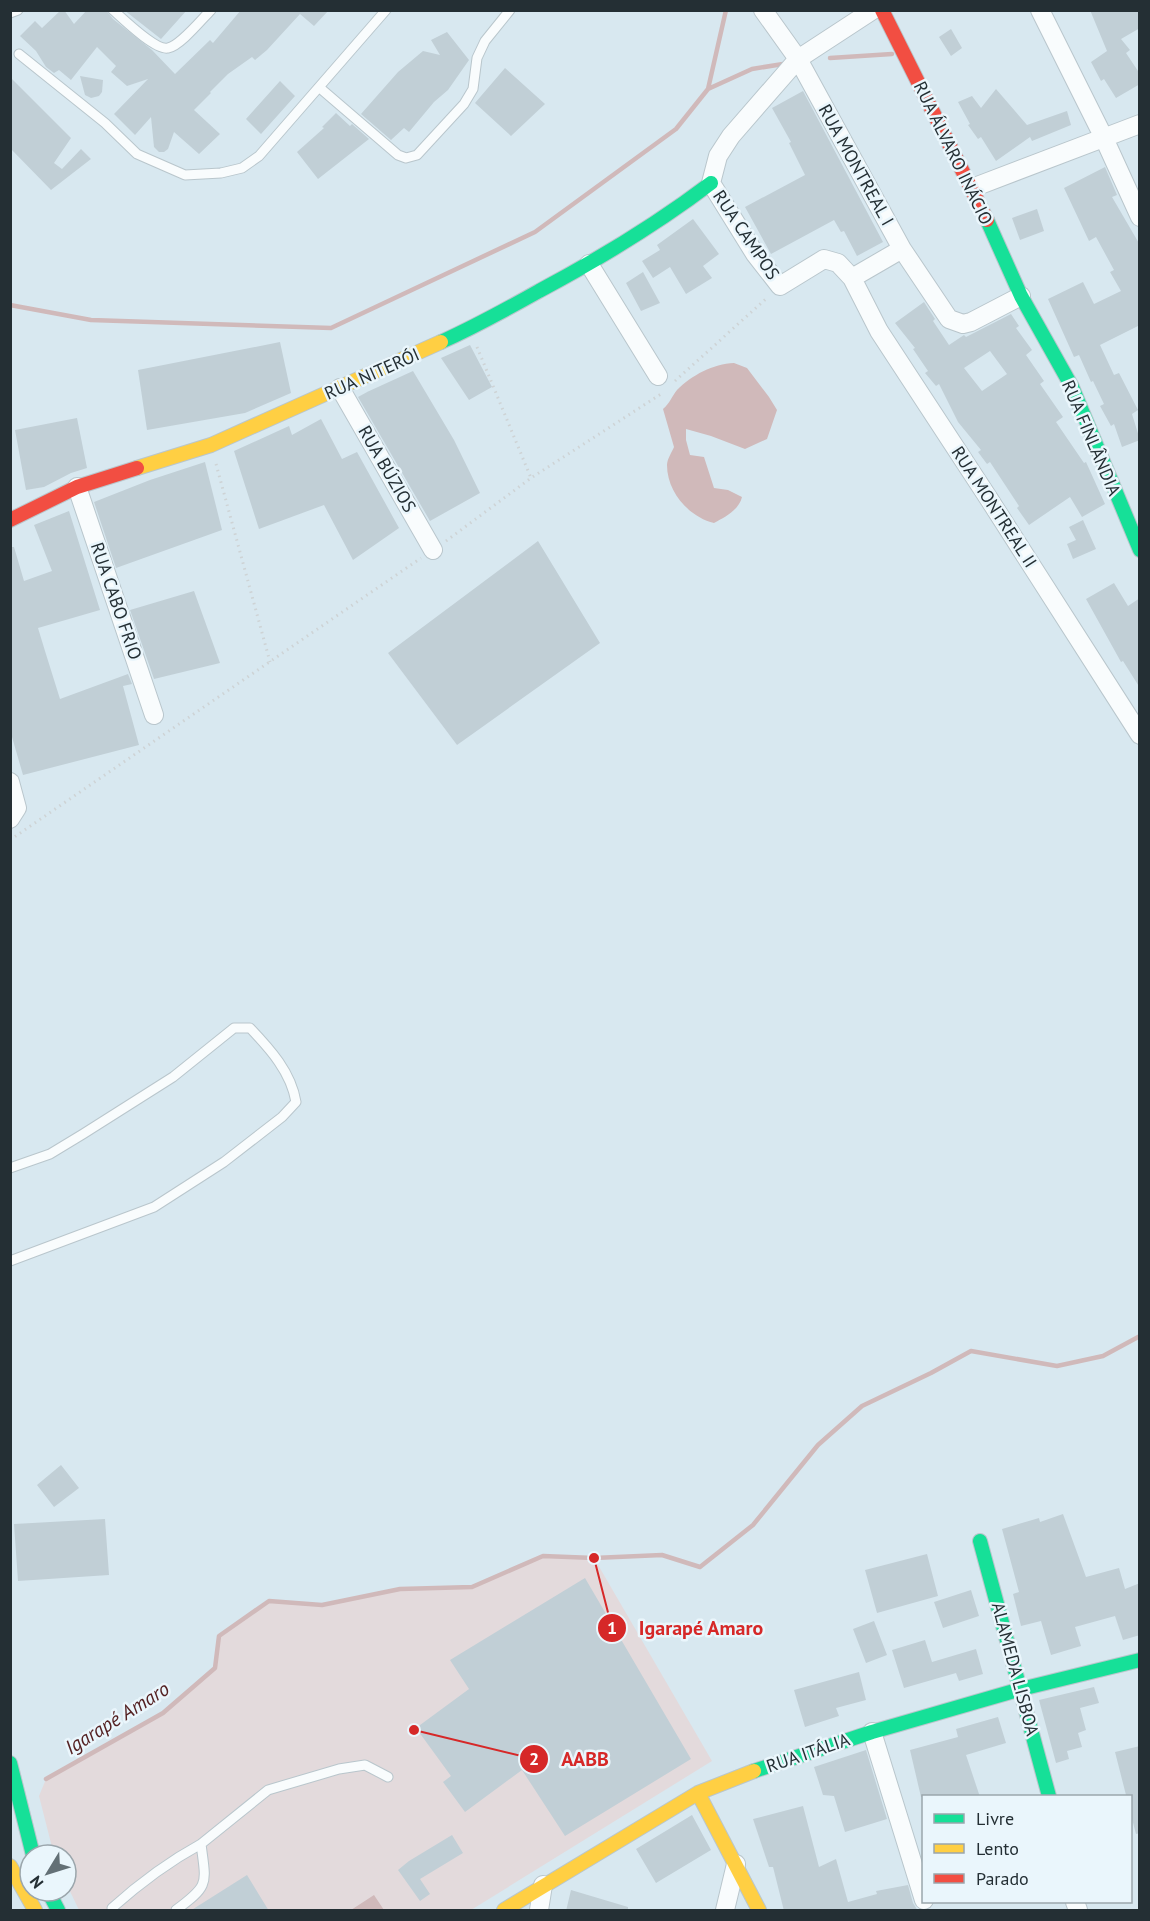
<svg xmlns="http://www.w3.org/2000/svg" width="1150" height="1921" viewBox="0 0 1150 1921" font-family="'PT Sans',sans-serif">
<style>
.green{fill:#e3dadc}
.water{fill:#d0b9ba}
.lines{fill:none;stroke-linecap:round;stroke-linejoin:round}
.stream{stroke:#d0b9ba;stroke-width:4.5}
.building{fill:#c1cfd6;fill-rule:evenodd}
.lane-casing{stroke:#b9c6cc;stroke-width:11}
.street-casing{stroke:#b9c6cc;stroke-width:20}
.fast-casing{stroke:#b9c6cc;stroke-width:16}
.slow-casing{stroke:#b9c6cc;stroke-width:16}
.jam-casing{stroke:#b9c6cc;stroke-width:16}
.path{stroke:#ced3d5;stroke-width:3;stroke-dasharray:1.5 4.5;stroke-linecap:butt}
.lane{stroke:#f9fcfd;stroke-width:9}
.street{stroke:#f9fcfd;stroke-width:18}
.fast{stroke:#16e098;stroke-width:14}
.slow{stroke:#ffcf43;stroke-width:14}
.jam{stroke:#f24e42;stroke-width:14}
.labels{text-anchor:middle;stroke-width:5;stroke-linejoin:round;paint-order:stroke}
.street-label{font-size:18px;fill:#242f34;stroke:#eaf6fc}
.water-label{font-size:20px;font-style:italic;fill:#542122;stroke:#eaf6fc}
.leader{fill:none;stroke:#d62828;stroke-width:2}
.callout-dot{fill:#d62828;stroke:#eaf6fc;stroke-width:2}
.mark-label{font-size:18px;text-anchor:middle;font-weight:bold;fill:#fff}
.callout-label{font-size:20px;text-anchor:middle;font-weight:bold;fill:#d62828;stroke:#eaf6fc;stroke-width:5;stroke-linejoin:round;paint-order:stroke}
</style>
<rect width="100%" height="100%" fill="#d8e8f0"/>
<path class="green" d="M543,1556L594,1558L712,1761L471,1910H79L66,1883V1855H54L39,1796L46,1779L163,1713L215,1668L219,1636L269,1601L322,1605L400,1589L472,1587Z"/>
<path class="water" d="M734,363L747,368L769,397L777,410L767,439L745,449L711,436L686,429V440L690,455L704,457L714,488L728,490L742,497C739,510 725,517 714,523C689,517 667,492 667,465C667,459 672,452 674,447L663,409C670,403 672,396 677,390C692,375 713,364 734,363Z
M374,1895L384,1910H351Z"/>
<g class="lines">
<path class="stream" d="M830,58L892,54
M708,89L752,69L783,64
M10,305L91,320L331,328L535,232L676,129L708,89L726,10
M46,1779L163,1713L215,1668L219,1636L269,1601L322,1605L400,1589L472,1587L543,1556L594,1558L662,1555L700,1567L753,1525L818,1445L862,1406L931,1373L971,1351L1057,1366L1103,1356L1140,1336"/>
</g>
<path class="building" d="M61,10H64L74,24L87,10H106L113,19L152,50L175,74L210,40L213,43L241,10H329L314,26L300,14L267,50L255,60L252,57L228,74L210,92L211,93L194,110L220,134L199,154L174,132L168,149L164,152H159L154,147L151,117L135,135L114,114L148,79L127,86L111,72L116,66L97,47L71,80L59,70L54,73L46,67L36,51L20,36L35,21L42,28Z
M124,10H187L161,39Z
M1090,10H1140V28L1121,39L1130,50L1126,53L1140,74V84L1116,98L1104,79L1101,81L1091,62L1107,51Z
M951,29L962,48L951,56L939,37Z
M447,32L469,60L448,90L434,102L409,132L404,128L391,140L361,114L398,72L423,51L440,55L431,40Z
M505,68L545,104L511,136L475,103Z
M80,76L103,80L102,92L99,96L91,98L85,95Z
M10,77L71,138L54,163L62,169L81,149L91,159L51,190L10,148Z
M280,81L295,96L261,134L246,119Z
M996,89L1027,125L1067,111L1071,125L1032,141L1030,137L996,161L981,137L978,139L968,125L970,124L958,102L972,96L981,108Z
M803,91L883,242L857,256L844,231L841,232L834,220L771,254L745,207L805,175L789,143L791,142L772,108Z
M336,113L350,126L352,124L369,139L318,179L297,152L324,128L322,127Z
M1105,167L1117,195L1112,197L1140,245V325L1100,345L1114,375L1119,373L1138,410L1132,414L1140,440L1122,447L1114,424L1111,426L1100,406L1104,404L1093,381L1091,382L1079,355L1074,357L1048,299L1083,282L1094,304L1121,291L1110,272L1114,270L1096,237L1089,241L1064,188Z
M1037,209L1044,231L1020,240L1012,218Z
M693,219L719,254L703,266L712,278L686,294L670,267L653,278L642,261L660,250L657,245Z
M643,272L660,303L641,311L626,283Z
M924,302L935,319L933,321L949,345L964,335L966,337L1011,314L1019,326L1016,328L1032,350L1026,355L1044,381L1040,384L1063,417L1056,422L1084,463L1086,462L1105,504L1082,517L1070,497L1029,525L1017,508L1019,506L990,462L987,464L978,452L981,450L958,422L939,384L936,386L925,373L928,371L913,349L915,348L895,323ZM990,351L1007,374L982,391L964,368Z
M280,342L291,393L245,413L147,430L138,370Z
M470,345L492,387L469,400L441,358Z
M413,371L454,440L480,493L430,521L358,397L369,391L367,392Z
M77,418L87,468L71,473L44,487L26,490L15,430Z
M321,419L342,459L357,452L399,528L353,560L324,505L259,529L234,451L289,426L292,435Z
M205,462L222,530L116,568L94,502L150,480Z
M69,511L100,610L38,628L45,651L60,699L128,674L132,684L123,686L139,745L23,775L10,730V547H14L24,581L52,571L34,525Z
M1083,520L1096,549L1073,559L1067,544L1076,540L1069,527Z
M538,541L600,643L457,745L388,653Z
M1114,583L1128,606L1140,598V688L1123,661L1121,662L1086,599Z
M194,591L220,663L154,679L130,610Z
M61,1465L79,1488L54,1507L37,1485Z
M1063,1514L1086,1577L1119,1568L1125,1589L1140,1583V1635L1123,1640L1115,1616L1075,1627L1081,1646L1051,1655L1041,1621L1021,1626L1013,1594L1019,1592L1002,1529L1039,1518L1040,1522Z
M105,1519L109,1575L18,1581L14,1524Z
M927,1554L938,1596L877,1613L865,1570Z
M585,1578L691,1759L565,1836L522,1770L465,1812L443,1782L451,1776L416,1728L469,1689L450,1660Z
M971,1590L979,1616L943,1628L934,1602Z
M874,1621L887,1655L866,1663L853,1629Z
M925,1640L932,1662L976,1649L983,1674L959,1681L956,1673L904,1688L892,1650Z
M859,1672L866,1700L836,1708L839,1716L805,1727L794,1690Z
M1094,1687L1099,1703L1080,1708L1086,1730L1078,1733L1082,1747L1067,1751L1069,1759L1056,1763L1039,1700Z
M998,1717L1006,1743L966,1755L980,1797H921L910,1750L958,1737L956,1729Z
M1140,1746V1833L1136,1834L1131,1815V1797H1125L1126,1795L1115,1752Z
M866,1750L887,1819L845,1832L834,1796L823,1795L814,1767Z
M803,1806L819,1867L836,1859L848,1902L877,1894L876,1891L908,1885L913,1903L918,1911H784L773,1867H769L753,1819Z
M692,1815L711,1850L656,1883L636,1849Z
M452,1835L463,1853L420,1879L430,1894L420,1901L398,1870L409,1861Z
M247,1875L269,1911H190Z
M571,1890L628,1907V1911H566Z"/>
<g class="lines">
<g class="lane-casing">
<path id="lane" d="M113,10C123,19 156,51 168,48C180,46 201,20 211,10
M10,13L18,10
M19,54L105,123L137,154L185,175L221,173L242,168L259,156L386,10
M320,88L398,155L406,158L417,155L464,104L473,89L477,58L485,41L510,10
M10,1168L50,1154L83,1134L173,1077L234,1028H250C270,1049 291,1072 296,1102L282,1117L224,1162L154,1207L10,1261
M112,1908C140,1883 168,1862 201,1844
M176,1910C210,1885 206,1884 201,1844L268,1790L339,1769L365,1765L388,1777"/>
</g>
<g class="street-casing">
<path id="street" d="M763,10L798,59L902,249L949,319L963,324L971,322L1021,296
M873,10L798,59L731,136L718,156L711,183L755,254L780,286L824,259L838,263L852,278L902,249
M1040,10L1103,136L1140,217
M972,188L1140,124
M589,264L658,376
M852,278L879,331L989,499L1140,735
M340,388L433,550
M77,487L154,715
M10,782L17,808L10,819
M872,1732L924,1900
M1075,1902L1078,1910
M539,1910L543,1885
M725,1910L736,1864"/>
</g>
<g class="fast-casing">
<path id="fast" d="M987,220L1021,296L1072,387L1140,550
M441,342C474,327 507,309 539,291C599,259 657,224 711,183
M980,1541L1049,1796
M10,1763L33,1855
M754,1771L872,1732L1021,1689L1140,1660
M48,1891L58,1910"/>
</g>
<g class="slow-casing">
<path id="slow" d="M137,468L211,445L441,342
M698,1793L759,1910
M10,1866L35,1910
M504,1910L698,1793L754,1771"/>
</g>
<g class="jam-casing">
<path id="jam" d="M882,10L987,220
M10,520L77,487L137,468"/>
</g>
<path class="path" d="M477,347L531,478
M675,381L768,297
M216,464L270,662
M446,541L531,478L661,394
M10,840L421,558"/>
<use href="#lane" class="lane"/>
<use href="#street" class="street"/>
<use href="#fast" class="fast"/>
<use href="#slow" class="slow"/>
<use href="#jam" class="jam"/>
</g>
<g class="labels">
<g class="street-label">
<text transform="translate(953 153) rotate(64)" y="6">RUA ÁLVARO INÁCIO</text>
<text transform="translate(856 165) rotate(61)" y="6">RUA MONTREAL I</text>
<text transform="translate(746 235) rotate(56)" y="6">RUA CAMPOS</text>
<text transform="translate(372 374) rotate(-24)" y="6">RUA NITERÓI</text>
<text transform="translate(1091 438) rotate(67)" y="6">RUA FINLÂNDIA</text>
<text transform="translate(387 469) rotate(60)" y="6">RUA BÚZIOS</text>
<text transform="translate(994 507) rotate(57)" y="6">RUA MONTREAL II</text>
<text transform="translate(116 601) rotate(71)" y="6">RUA CABO FRIO</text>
<text transform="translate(1015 1669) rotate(75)" y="6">ALAMEDA LISBOA</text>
<text transform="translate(808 1753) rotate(-19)" y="6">RUA ITÁLIA</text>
</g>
<g class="water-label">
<text transform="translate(117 1718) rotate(-32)" y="7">Igarapé Amaro</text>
</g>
</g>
<path class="leader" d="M594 1558L612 1628M414 1730L534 1759"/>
<g class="callout-dot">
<circle cx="594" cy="1558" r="6"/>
<circle cx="414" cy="1730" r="6"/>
<circle cx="612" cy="1628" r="15"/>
<circle cx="534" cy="1759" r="15"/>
</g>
<g class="mark-label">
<text x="612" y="1634">1</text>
<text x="534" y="1765">2</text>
</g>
<g class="callout-label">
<text x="701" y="1635">Igarapé Amaro</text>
<text x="585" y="1766">AABB</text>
</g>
<rect width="1150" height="1921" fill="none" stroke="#242f34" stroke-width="24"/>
<rect x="922" y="1795" width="210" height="108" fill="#eaf6fc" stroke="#9ba6ac" stroke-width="1.5"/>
<rect x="934" y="1814" width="30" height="9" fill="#16e098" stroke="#9ba6ac" stroke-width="1.5"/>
<text x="976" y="1825" font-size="18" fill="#242f34">Livre</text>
<rect x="934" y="1844" width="30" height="9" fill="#ffcf43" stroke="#9ba6ac" stroke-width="1.5"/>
<text x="976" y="1855" font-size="18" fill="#242f34">Lento</text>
<rect x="934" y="1874" width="30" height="9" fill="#f24e42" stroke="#9ba6ac" stroke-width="1.5"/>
<text x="976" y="1885" font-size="18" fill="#242f34">Parado</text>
<g transform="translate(48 1873) rotate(232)"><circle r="28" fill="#eaf6fc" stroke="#9ba6ac" stroke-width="1.5"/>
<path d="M0-4.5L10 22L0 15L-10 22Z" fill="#637076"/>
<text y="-9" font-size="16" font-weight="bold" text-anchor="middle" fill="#242f34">N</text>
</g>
</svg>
